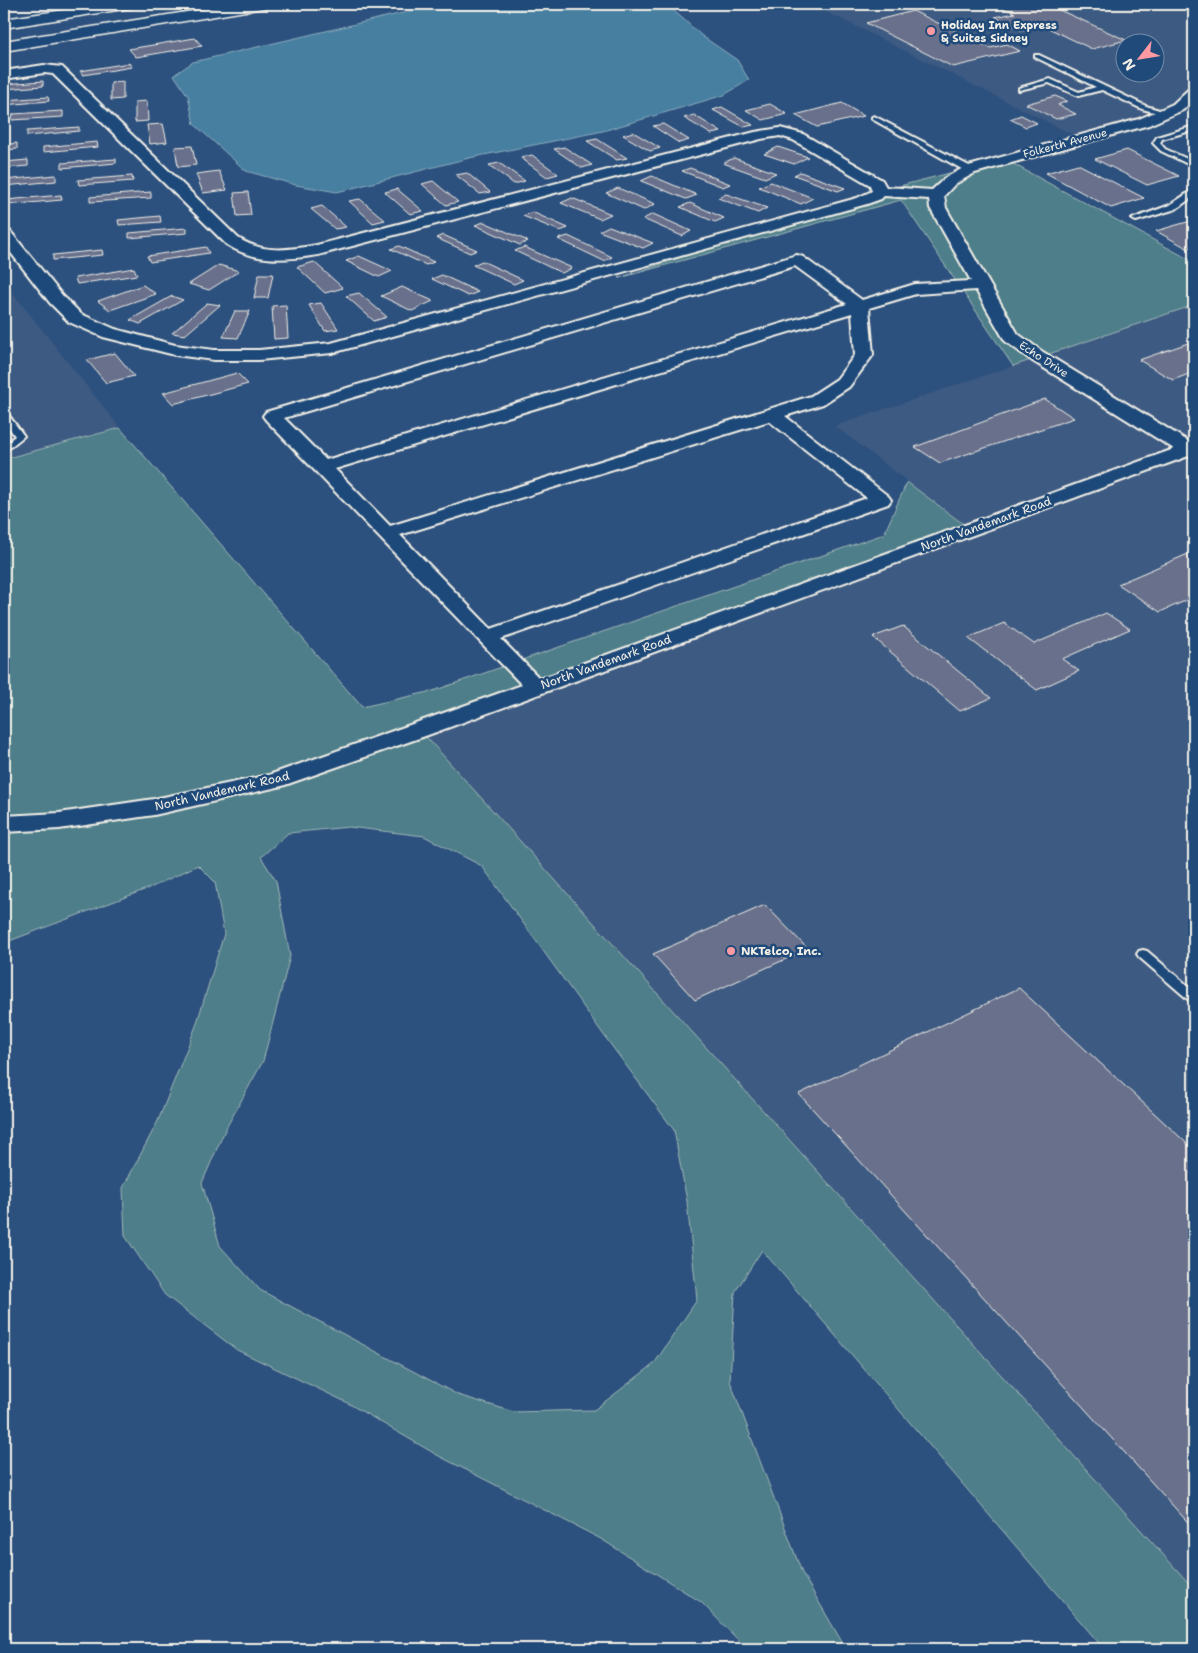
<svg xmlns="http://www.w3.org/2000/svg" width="1198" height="1653" viewBox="0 0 1198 1653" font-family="'Shantell Sans',sans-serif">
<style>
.built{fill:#3e5a82;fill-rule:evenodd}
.green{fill:#4e7e89;stroke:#a1b8b8;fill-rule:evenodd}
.water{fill:#477fa1;stroke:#8cadbd}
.building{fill:#676f8c;stroke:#f4f1e8}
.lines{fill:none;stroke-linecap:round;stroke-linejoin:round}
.lane-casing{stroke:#f4f1e8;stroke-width:4}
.street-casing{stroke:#f4f1e8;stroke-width:4}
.highway-casing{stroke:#f4f1e8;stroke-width:3}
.lane{fill:#1f4a7a;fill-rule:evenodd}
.street{fill:#1f4a7a;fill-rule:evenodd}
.highway{fill:#1f4a7a;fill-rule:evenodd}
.poi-dot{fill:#ff9aa2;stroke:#1f4a7a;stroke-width:2}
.labels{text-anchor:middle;stroke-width:5;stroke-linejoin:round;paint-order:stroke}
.far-poi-label{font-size:11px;font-weight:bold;fill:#f4f1e8;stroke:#1f4a7a;text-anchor:start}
.far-street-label{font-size:11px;fill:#f4f1e8;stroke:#1f4a7a}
.street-label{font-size:12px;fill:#f4f1e8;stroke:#1f4a7a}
.poi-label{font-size:12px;font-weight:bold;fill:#f4f1e8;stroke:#1f4a7a;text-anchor:start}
</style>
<rect width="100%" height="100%" fill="#2d517e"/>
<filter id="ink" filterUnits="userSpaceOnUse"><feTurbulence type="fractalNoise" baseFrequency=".02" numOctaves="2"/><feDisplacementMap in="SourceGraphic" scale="10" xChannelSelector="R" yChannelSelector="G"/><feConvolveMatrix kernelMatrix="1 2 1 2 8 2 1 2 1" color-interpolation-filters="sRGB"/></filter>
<g filter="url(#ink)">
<path class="built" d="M811,4H1194V92L1178,107L1082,139ZM1126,42H1156V72H1126Z
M4,282L120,428L4,459Z
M1194,305V1589L420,730L970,529L835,426Z"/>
<path class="green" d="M1004,159L1194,262V305L1013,366L901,200L619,278L880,191Z
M120,428L362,707L433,691L884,534L907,482L970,529L420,730L1194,1589V1649H1104L762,1250L735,1292L730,1381L802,1573L846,1649H747L701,1602L601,1539L437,1455L346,1402L237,1350L165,1295L125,1236L123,1188L158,1121L196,1026L224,934L215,882L198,865L152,887L4,943V459ZM349,827L424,836L482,866L611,1045L674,1130L687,1201L697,1300L654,1364L594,1410L514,1412L458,1395L260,1290L220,1246L202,1183L225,1130L263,1061L290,956L276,881L261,857L288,833Z"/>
<path class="water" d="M451,4H662L672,9L702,36L737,60L749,80L724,95L603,131L469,158L337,192L296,185L246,171L194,124L188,96L174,75L193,62L420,9Z"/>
<path class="building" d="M995,4H1046L1126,40L1092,49L1042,25L1021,30L995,17L1015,13Z
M913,11L990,48L1007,44L1020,51L953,67L866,23Z
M195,38L202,46L136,57L129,49Z
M129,63L132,67L83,75L80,71Z
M43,81V86L4,89V84Z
M123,82V99L111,100V83Z
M1055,96L1067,101L1058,105L1076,114L1056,119L1026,104Z
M48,97L49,101L4,105V100Z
M147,101L148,121L135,122V102Z
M842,103L864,116L817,127L795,115Z
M770,104L787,114L763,120L746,110Z
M722,107L753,125L744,127L713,110Z
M63,111V117L12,120L13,114Z
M694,115L721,132L711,134L684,118Z
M1021,115L1037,123L1026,127L1010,119Z
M163,124L167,142L150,144L147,125Z
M663,124L689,140L679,143L653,126Z
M79,127V131L27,136V131Z
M633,132L660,148L650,151L623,135Z
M597,139L627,158L617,160L587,141Z
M97,142L98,147L43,152V147Z
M17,143V149L4,150V145Z
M192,146L196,165L178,167L175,147Z
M564,147L592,165L582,168L554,149Z
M778,147L808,157L794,164L764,154Z
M1127,150L1179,176L1147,185L1095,159Z
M532,155L558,174L547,177L521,158Z
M734,158L776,173L765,178L723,163Z
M116,159V163L62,168V163Z
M28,160V166L4,168V162Z
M499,163L525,181L514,184L489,165Z
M1078,164L1144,198L1111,208L1046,173Z
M690,168L730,184L723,187L682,171Z
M219,171L227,190L203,193L196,174Z
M800,172L845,188L838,191L794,175Z
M467,173L490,192L480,194L456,175Z
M56,175V181L4,186V180Z
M132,176L133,181L79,185L78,180Z
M652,176L697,195L686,199L641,181Z
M433,181L458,202L446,205L422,184Z
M771,182L813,198L801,204L759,187Z
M618,188L655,204L644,210L606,193Z
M397,189L423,211L410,214L385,192Z
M151,192V198L90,202V197Z
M248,192L251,215L237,216L234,193Z
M726,194L767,208L758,213L718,198Z
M61,195L62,200L6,205V200Z
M572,198L611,214L600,219L561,203Z
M360,199L385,220L373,223L349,201Z
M690,203L724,218L715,222L680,207Z
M322,206L346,227L335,229L311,209Z
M532,212L568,228L560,231L523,216Z
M653,214L691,231L682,236L643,219Z
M160,216L161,222L119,225L118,220Z
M1194,220V246L1187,248L1156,231Z
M484,222L528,241L520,245L475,225Z
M609,226L653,243L643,248L599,231Z
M187,228V233L129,238V233Z
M443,235L477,250L470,253L436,238Z
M568,236L612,257L604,261L558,239Z
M399,246L434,262L426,265L391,249Z
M206,247L209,253L150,262L147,256Z
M524,247L572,268L562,273L515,251Z
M102,250L103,255L53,260V255Z
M359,256L392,271L379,277L346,261Z
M482,261L523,280L514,284L473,265Z
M314,262L343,288L325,293L297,267Z
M219,265L239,271L209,290L189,284Z
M134,268L137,275L77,284L75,278Z
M259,274H273L268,298H254Z
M442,275L478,292L468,296L432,279Z
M143,285L156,294L110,310L98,301Z
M402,287L433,301L412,311L381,296Z
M359,293L387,317L374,321L346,296Z
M172,296L183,300L140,324L130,320Z
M207,303L220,305L185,335L172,333Z
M321,303L338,329L325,331L309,305Z
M286,305L288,338L274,339L272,306Z
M235,311H250L238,338L223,337Z
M1194,341V372L1173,380L1139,360Z
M115,353L134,376L106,383L87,360Z
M237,373L248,384L173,404L163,393Z
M1045,399L1074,418L940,463L915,447Z
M1188,554L1194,558V597L1160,612L1118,584Z
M1106,613L1130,629L1062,659L1079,671L1037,690L968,638L1004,623L1034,644Z
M903,626L991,698L960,711L873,637Z
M765,905L808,949L695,1000L653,954Z
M1019,988L1194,1150V1529L799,1094Z"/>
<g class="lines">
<g class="lane-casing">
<path id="lane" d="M1035,55H1039L1146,106L1169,113L1166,115L1142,109L1102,90L1078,96L1049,83L1019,90V88L1050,79L1079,92L1096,87L1035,57Z
M874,116L973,168L974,170L967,172L872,119V117Z
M1194,126V130L1162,139L1160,143L1165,149L1194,162V167L1161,151L1153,143L1157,137Z
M1191,191H1194V196L1176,209L1136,221L1132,219L1170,205Z
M4,412L7,413L24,436L4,452V445L15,436L4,421Z
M1143,950L1147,951L1194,991V1002L1190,1001L1139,957L1137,954L1139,951Z"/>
</g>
<g class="street-casing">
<path id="street" d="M44,65L62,67L238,238C263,254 289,250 317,245L755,132L780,128L803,134L882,180L886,187L932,190L945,178L965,167L1139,119L1173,104L1189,89L1194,88V99L1183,110L1149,125L975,173L955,184L944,196L946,208L1018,334L1043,352L1191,443L1194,442V454L428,735L282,786L154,815L59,829L4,832V816L59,813L154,799L269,775L522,685L266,420L263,416L266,412L797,255L803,257L862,300L915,284L971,281L930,208L929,199L884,196L881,199L867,204L332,353L259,360H214L175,355L103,337L69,322L50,303L4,244V229L10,231L62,295L81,314L115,329L175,345L214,350H259L331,343L857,198L872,191L870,185L793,140L780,136L761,139L318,255C285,260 255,263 226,244L53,74L44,73L4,79V71ZM795,266L847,304L326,460L284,418ZM976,290L1005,341L1031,360L1174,449L540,679L501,639L888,504L891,500L888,496L785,416L823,404L849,387L873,355L869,308L916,294ZM852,313L855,355L837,379L811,396L390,526L335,469ZM769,421L867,498L491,629L400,535Z"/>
</g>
<g class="highway-casing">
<path id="highway" d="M104,4H137L135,7L130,8L4,28V19Z
M237,4H270L268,7L263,8L4,51V41Z"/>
</g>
<use href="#lane" class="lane"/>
<use href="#street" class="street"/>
<use href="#highway" class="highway"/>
</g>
</g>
<g class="poi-dot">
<circle cx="931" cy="31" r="5"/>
<circle cx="731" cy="951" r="5"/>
</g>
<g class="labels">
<g class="far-poi-label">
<text x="941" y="29">Holiday Inn Express<tspan x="941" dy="13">&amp; Suites Sidney</tspan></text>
</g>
<g class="far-street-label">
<text transform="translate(1065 143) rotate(-15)" y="4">Folkerth Avenue</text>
<text transform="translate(1044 359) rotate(33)" y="4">Echo Drive</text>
</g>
<g class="street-label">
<text transform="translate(986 524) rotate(-20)" y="4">North Vandemark Road</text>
<text transform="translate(606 662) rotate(-20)" y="4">North Vandemark Road</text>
<text transform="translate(222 791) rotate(-13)" y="4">North Vandemark Road</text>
</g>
<g class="poi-label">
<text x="741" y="955">NKTelco, Inc.</text>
</g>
</g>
<rect width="1198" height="1653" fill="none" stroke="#1f4a7a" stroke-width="20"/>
<rect x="10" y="10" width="1178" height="1633" fill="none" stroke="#f4f1e8" stroke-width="2" filter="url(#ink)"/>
<g transform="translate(1140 58) rotate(239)"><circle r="24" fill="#1f4a7a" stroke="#748da6"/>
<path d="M0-4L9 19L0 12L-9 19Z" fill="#ff9aa2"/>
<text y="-8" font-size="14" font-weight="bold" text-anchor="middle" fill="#f4f1e8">N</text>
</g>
</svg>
